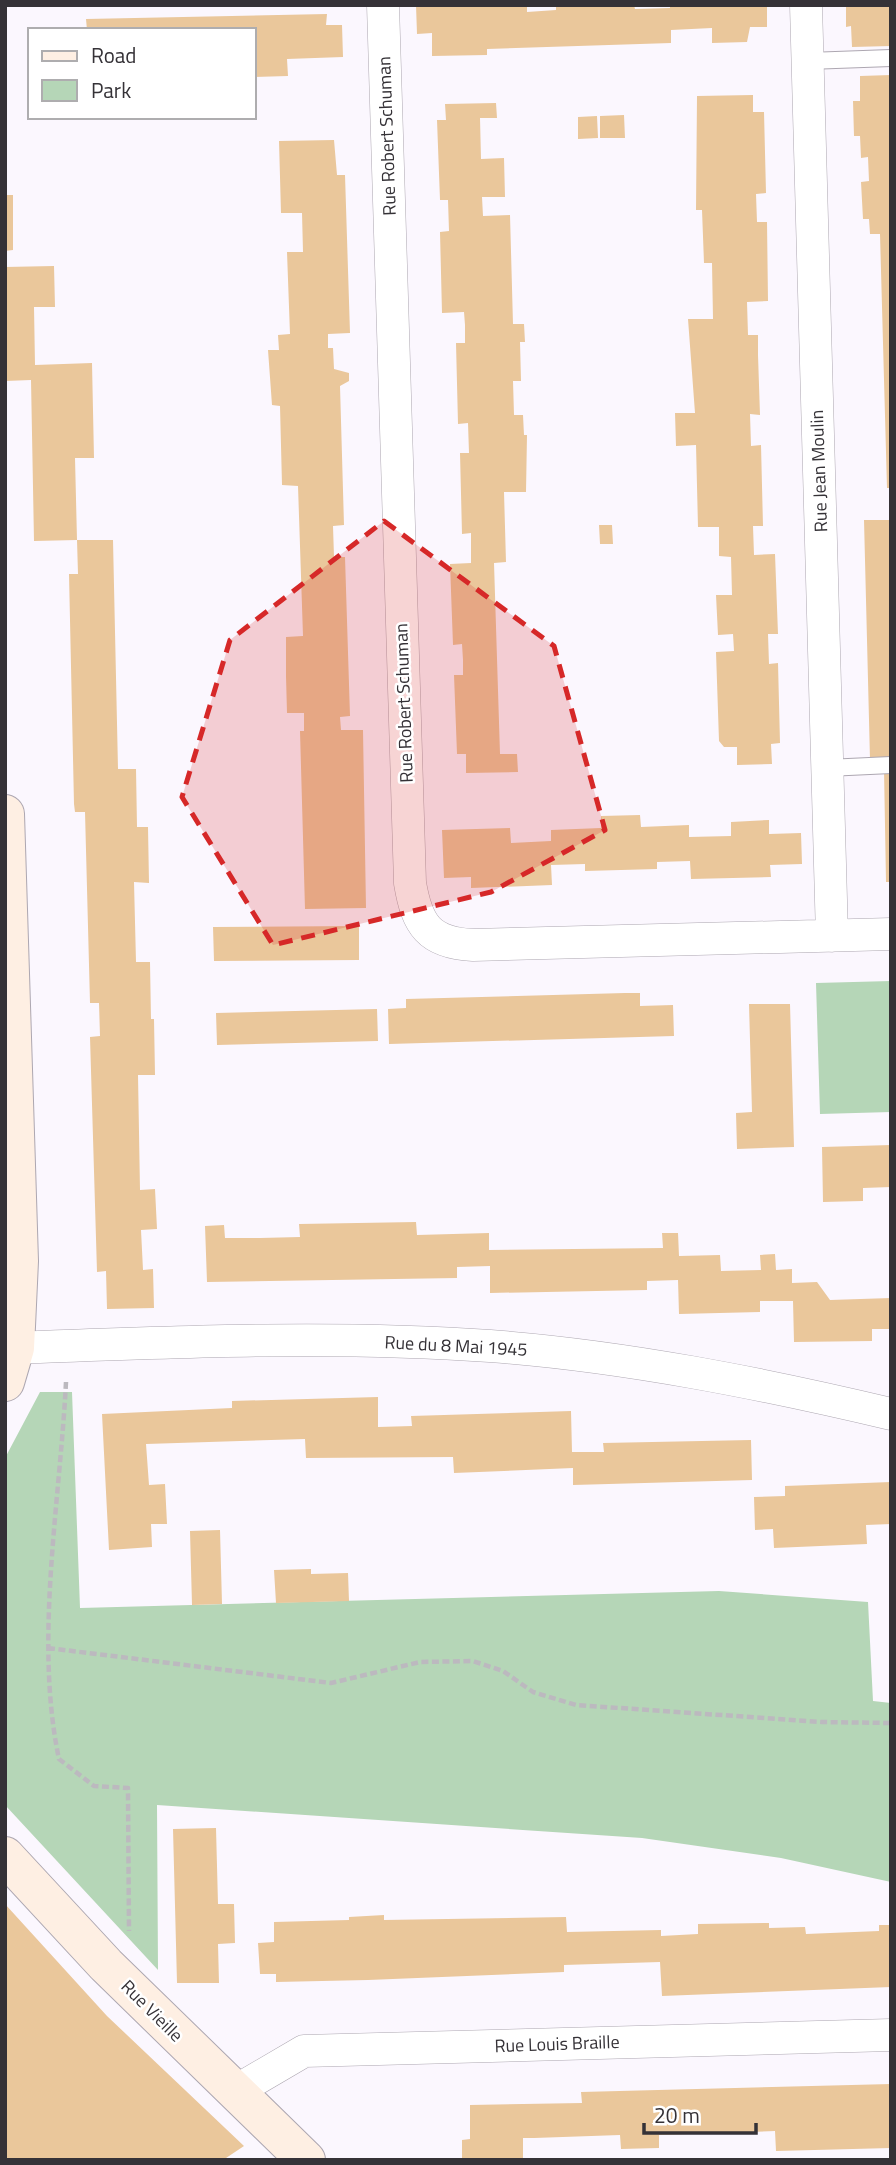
<svg xmlns="http://www.w3.org/2000/svg" width="896" height="2165" viewBox="0 0 896 2165" font-family="'Titillium Web',sans-serif">
<style>
.green{fill:#b5d6b7}
.building{fill:#eac79b}
.lines{fill:none;stroke-linecap:round;stroke-linejoin:round}
.lane-casing{stroke:#ada7b1;stroke-width:18}
.street-casing{stroke:#ada7b1;stroke-width:33}
.secondary-casing{stroke:#ada7b1;stroke-width:40}
.path{stroke:#bcb9bf;stroke-width:4.5;stroke-dasharray:7 3.5;stroke-linecap:butt}
.lane{stroke:#fff;stroke-width:16}
.street{stroke:#fff;stroke-width:32}
.secondary{stroke:#feefe3;stroke-width:38}
.marked{fill:#d62828;fill-opacity:0.2;stroke:#d62828;stroke-width:5;stroke-dasharray:14 9;stroke-linejoin:round}
.labels{text-anchor:middle;stroke-width:5;stroke-linejoin:round;paint-order:stroke}
.street-label{font-size:18px;fill:#353237;stroke:#fff}
</style>
<rect width="100%" height="100%" fill="#fbf7fe"/>
<path class="green" d="M891,981V1112L820,1114L816,983Z
M40,1392H72L80,1608L719,1591L868,1602L873,1701L891,1703V1882L781,1858L642,1838L157,1805L158,1970L5,1805V1458Z"/>
<path class="building" d="M416,5H527V12L556,10V5H634L635,9L670,8V5H767V27H750L747,42L712,43V28L671,30V43L487,49V55L432,56V33L417,34Z
M846,5H891V46L852,47L851,26L846,27Z
M327,14L326,25H342L343,57L287,59L288,76L254,77V30H87L86,19Z
M891,75V488H887L880,234H870L869,219H863L861,182L869,181L868,157L861,158L860,136H854L853,101H860V76Z
M753,95V112H764L766,193L756,194L757,222H767L768,301L747,302L748,335H758V355L760,415L750,414L751,446L761,445L763,526H753L754,555L775,554L778,634H768L769,664L778,663L780,743L771,744L772,764L737,765V747H724L719,741L716,652L734,651L733,634L718,635L716,595H732L731,557L719,556V527H698L696,445L676,446L675,413H695L688,319H713L712,263H704L702,210H696L697,96Z
M496,103L497,118H480L481,159L504,158L505,197H482L483,216L510,215L513,324H524L525,342H520L521,381H513L514,415H523L524,435H527L526,492H504L506,562L494,563L500,754H517L518,772L466,773V754H457L454,675H463V660L462,644L453,645L450,564L471,563V533L462,534L460,453H469L468,423L458,424L456,343H465V325L464,312L442,313L440,232L449,231L448,200H440L437,120H446L445,104Z
M624,115L625,138H600V116Z
M597,116L598,138L578,139V117Z
M334,140L337,175H345L350,333L328,334V348H333L334,369L349,373V381L340,386L344,525L333,526L334,557H345L350,716L340,717L341,730H363L366,908L305,909L300,731H304V713H287L286,676V637L303,636L298,486L282,485L280,406L272,405L268,350H279L278,335L290,334L287,252H303L302,213H281L279,141Z
M5,195H13V250L5,251Z
M54,266L55,307H34L35,365L92,363L94,458H75L77,540H113L118,769H136L137,827H148L149,883L134,882L136,962H150L151,1019H154L155,1075H138L140,1190L155,1189L157,1229L141,1230L143,1270L153,1269L154,1308L107,1309L106,1271L97,1272L90,1037L100,1036L99,1003H90L85,812H75L74,804L69,574H78L77,540L34,541L31,380L5,381V267Z
M864,520H891V759L870,760Z
M599,525H612L613,544H600Z
M884,769H891V882H886Z
M640,815L641,827L689,825V837L731,836V822L769,820V834L801,833L802,864L770,865L771,877L691,879L690,861L657,862V869L585,871V864L551,865L552,885L471,888V877L444,878L442,830L510,828L511,843L551,841V830L601,828V816Z
M359,926V960L214,961L213,927Z
M625,993H640V1006L673,1005L674,1036L389,1044L388,1009L406,1008V999Z
M749,1004H790L794,1147L737,1149L736,1113L752,1112Z
M377,1009L378,1041L217,1045L216,1013Z
M891,1145V1187L863,1188V1201L823,1202L822,1147Z
M416,1222L417,1235L489,1233V1250L663,1248L662,1233H678L679,1256L720,1255L721,1271L761,1270L760,1255L775,1254L776,1270L792,1269V1283L817,1282L830,1300L891,1298V1329H872V1341L794,1342L793,1301H760V1312L679,1314L678,1280L647,1281V1290L490,1293V1266L457,1267V1278L207,1282L205,1226L224,1225L225,1238H260L300,1237L299,1224Z
M378,1397V1427L412,1426L411,1416L571,1411L572,1452H604L603,1443L751,1440L752,1480L573,1485V1468L454,1473L453,1457L306,1458L305,1439L146,1444L149,1485L165,1484L167,1524H151L152,1547L109,1550L102,1414L232,1408V1401Z
M891,1482V1524L866,1525L867,1544L774,1548L773,1529L755,1530L754,1497L785,1496V1486Z
M220,1530L222,1604L192,1605L190,1531Z
M311,1569V1574L348,1573L349,1601L276,1603L274,1570Z
M216,1828L218,1904H234L235,1943L218,1944L219,1983H177L173,1829Z
M5,1904L107,2016L244,2146L223,2160H5Z
M384,1915V1920L566,1917L567,1932L661,1930V1936L698,1934V1924L769,1923V1928L805,1927L806,1934L879,1931V1925H891V1987L662,1996L660,1962L564,1965V1972L368,1980L276,1982V1974H260L258,1943L274,1942V1922L349,1920V1917Z
M891,2084V2148L776,2151L775,2131L659,2135V2148L621,2149L620,2135L534,2138H523V2160H462V2140L470,2139V2105L582,2103L581,2092Z"/>
<g class="lines">
<g class="lane-casing">
<path id="lane" d="M808,61L891,58
M827,768L891,765"/>
</g>
<g class="street-casing">
<path id="street" d="M383,5L410,883C417,925 429,943 473,945L891,934
M806,5L832,936
M15,1348C173,1342 332,1335 490,1346C624,1356 760,1383 891,1414
M234,2092L304,2051L891,2035"/>
</g>
<g class="secondary-casing">
<path id="secondary" d="M5,814L19,1261L15,1348L5,1382
M5,1856L106,1965L306,2160"/>
</g>
<path class="path" d="M66,1382C60,1502 34,1642 59,1759L94,1786L128,1788L129,1931
M48,1648L331,1683L420,1662L473,1661L503,1671L533,1692L576,1705L822,1722L891,1723"/>
<use href="#lane" class="lane"/>
<use href="#street" class="street"/>
<use href="#secondary" class="secondary"/>
</g>
<path class="marked" d="M384,521L554,646L605,830L491,892L273,945L182,797L230,640Z"/>
<g class="labels">
<g class="street-label">
<text transform="translate(387 136) rotate(-92)" y="6">Rue Robert Schuman</text>
<text transform="translate(819 471) rotate(-92)" y="6">Rue Jean Moulin</text>
<text transform="translate(404 703) rotate(-92)" y="6">Rue Robert Schuman</text>
<text transform="translate(456 1346) rotate(3)" y="6">Rue du 8 Mai 1945</text>
<text transform="translate(152 2011) rotate(45)" y="6">Rue Vieille</text>
<text transform="translate(557 2044) rotate(-2)" y="6">Rue Louis Braille</text>
</g>
</g>
<rect width="896" height="2165" fill="none" stroke="#353237" stroke-width="14"/>
<rect x="28" y="28" width="228" height="91" fill="#ffffff" stroke="#aeadaf" stroke-width="2"/>
<rect x="42" y="51" width="35" height="10" fill="#feefe3" stroke="#aeadaf" stroke-width="2"/>
<text x="91" y="63" font-size="21" fill="#353237">Road</text>
<rect x="42" y="80" width="35" height="21" fill="#b5d6b7" stroke="#aeadaf" stroke-width="2"/>
<text x="91" y="98" font-size="21" fill="#353237">Park</text>
<path d="M644 2123v10h112v-10" fill="none" stroke="#353237" stroke-width="3.5"/>
<text x="654" y="2123" font-size="21" fill="#353237" stroke="#ffffff" stroke-width="5" paint-order="stroke">20 m</text>
</svg>
